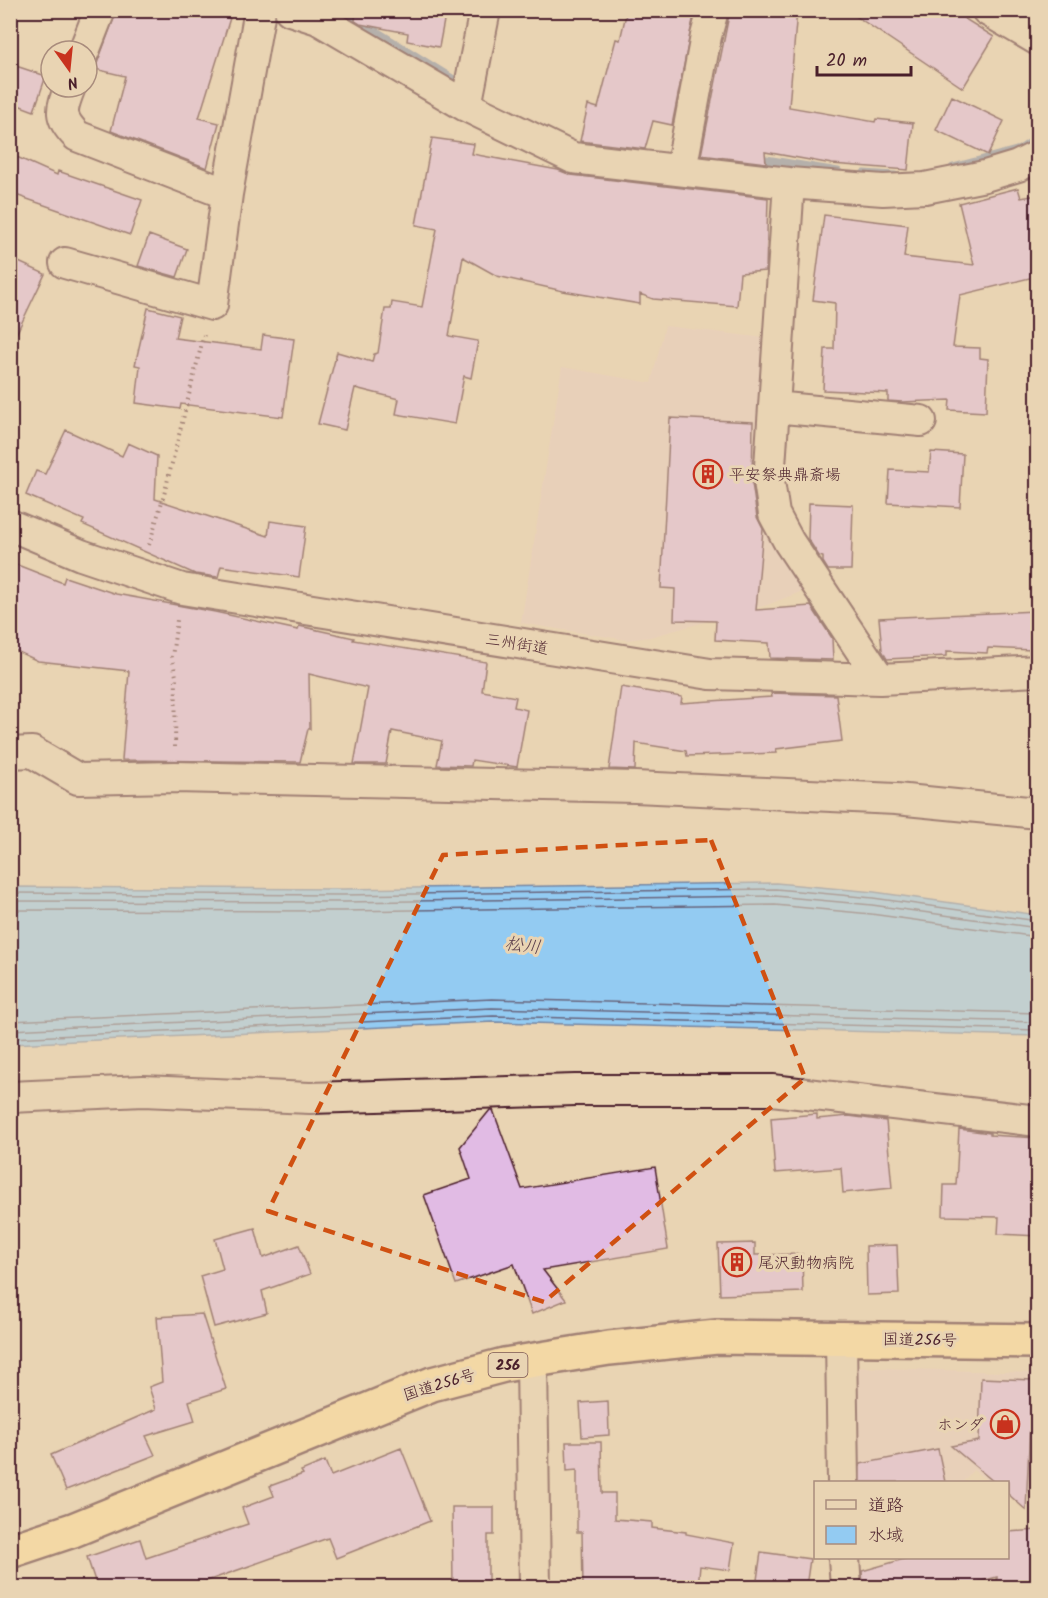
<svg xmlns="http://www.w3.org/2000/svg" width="1048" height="1598" viewBox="0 0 1048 1598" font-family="Kalam,'Klee One',sans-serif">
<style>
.built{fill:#e7ccc2}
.water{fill:#93cbf2;stroke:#7686a2;stroke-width:1.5}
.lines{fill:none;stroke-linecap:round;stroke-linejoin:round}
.shore{stroke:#67647b;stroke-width:1.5}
.stream{stroke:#7686a2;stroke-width:9}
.building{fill:#e1bbe4;stroke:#4a1f2b;stroke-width:1.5}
.minor-casing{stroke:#4a1f2b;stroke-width:34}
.highway-casing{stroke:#4a1f2b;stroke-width:38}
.path{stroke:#4a1f2b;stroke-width:4;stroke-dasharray:1.5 4.5;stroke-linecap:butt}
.minor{stroke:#e9d4b3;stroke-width:30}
.highway{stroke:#ffdd96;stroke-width:33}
.marked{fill:none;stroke:#d05011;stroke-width:4.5;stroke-dasharray:12 8;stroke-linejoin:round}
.labels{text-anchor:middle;stroke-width:6;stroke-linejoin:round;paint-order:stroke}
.shield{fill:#e9d4b3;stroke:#7a5554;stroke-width:1.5}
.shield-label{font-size:15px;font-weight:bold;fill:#4a1f2b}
.poi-label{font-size:16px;fill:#4a1f2b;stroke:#e9d4b3;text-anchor:start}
.street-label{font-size:16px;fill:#4a1f2b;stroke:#e9d4b3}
.water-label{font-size:18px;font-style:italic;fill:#553949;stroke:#e9d4b3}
</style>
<rect width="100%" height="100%" fill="#e9d4b3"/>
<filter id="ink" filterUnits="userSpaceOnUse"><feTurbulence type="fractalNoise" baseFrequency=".0167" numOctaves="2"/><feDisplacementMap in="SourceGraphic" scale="12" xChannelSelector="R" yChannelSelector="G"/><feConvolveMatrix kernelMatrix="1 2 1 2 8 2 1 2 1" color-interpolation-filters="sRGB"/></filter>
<g filter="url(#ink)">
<path class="built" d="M665,326L765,338L755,519L765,520L808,589L767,605L650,637L627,640L521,623L562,367L651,383Z
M850,1367L1033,1373L1029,1495L1008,1494V1482H989L973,1470L963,1482H853Z"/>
<path class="water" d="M776,883L874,892L1037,915V1036L493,1022L11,1044V887L343,889Z"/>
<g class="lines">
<path class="shore" d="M10,893L343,895L776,889L873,898L1038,921
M10,901L343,902L775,896L872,905L1038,928
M10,910L343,911L775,905L871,914L1038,937
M10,1021L492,999L1038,1013
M10,1030L492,1008L1038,1022
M10,1038L493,1016L1038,1030"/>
<path class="stream" d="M341,10L465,87
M754,158L838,172
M953,168L1020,150L1038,138
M864,174L895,176"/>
</g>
<path class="building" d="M117,10H205L230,18L199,118L219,123L207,168L111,131L125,76L95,69Z
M356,10H446L439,47L407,41L408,33L360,24L355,21Z
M627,10H652L673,16L675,10H695L672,125L653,121L645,149L580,141L588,105L598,108L616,39L620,40Z
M730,10H797L789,107L875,122L876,119L913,123L908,170L832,164L765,152L766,163L701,155Z
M847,10H951L994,37L963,88Z
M10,64L46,76L34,111L10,102Z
M952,96L1004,121L988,155L936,130Z
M432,138L474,144L472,154L558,170L571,175L768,198L766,271L740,273L737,306L653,299L640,294V304L563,291L497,276L463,257L449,336L478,341L471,378L464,376L455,424L396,414L399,399L355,388L345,430L318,424L337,352L372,362L374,354L378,353L385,309H391L392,302L422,307L437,229L416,225Z
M10,154L57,175L58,171L142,200L130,235L10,193Z
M1018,188L1021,198L1038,195V276L960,295L953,347L980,348V358L988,359L986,412L949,410L950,400L902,402L888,401V393L823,390L825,349H834L835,303L813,300L824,215L908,225L904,257L974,265L959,203Z
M149,235L187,249L177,277L138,266Z
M10,258L45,274L10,347Z
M148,308L180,316L175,338L261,349L263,335L294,339L283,417L181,404L180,409L136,403L140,366L135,365Z
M670,418L753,422L752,483L757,517L763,529L756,610L811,606L832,638L833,660L770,658L769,643L715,640L716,621L674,620L675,589L661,588Z
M66,430L122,456L128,443L157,456L155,499L268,536L270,521L306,526L299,577L221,566L218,577L195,574L82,524L84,520L26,495L36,471L45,474Z
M931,452L963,454L960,507L888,503L890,470L929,472Z
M809,503L853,505L851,570H828L823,562V557L819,556L808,539Z
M10,562L63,583L65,577L116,594L215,612L298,630L299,626L354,638L353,640L486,662L482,691L516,697L514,707L527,710L517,767L472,760L471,766L437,765L442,741L392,731L386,764H354L368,688L309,674L310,729H308L300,762L122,760L129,671L38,661L10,648Z
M1035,611L1033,650L988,648L987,653L947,651V656L887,659L882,650L879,618Z
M621,687L682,697L681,703L772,697L771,693L836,695L842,741L776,749L777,753L687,756L686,751L636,743L635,770L609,769Z
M490,1110H493L522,1189L655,1167L668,1249L543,1270L566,1300L532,1314L514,1264L456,1284L424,1195L471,1179L460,1147Z
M817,1114V1119L849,1116L886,1121L892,1188L843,1193L841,1168L775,1173L771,1118Z
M959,1129L990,1133V1135L1038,1138V1236L998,1234L999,1217L943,1216L944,1185H956Z
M255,1228L263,1258L299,1245L310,1274L262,1291L267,1313L214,1327L200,1276L223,1269L215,1239Z
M755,1243V1255L802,1254L803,1292L720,1295L718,1244Z
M897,1245L899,1294L867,1295L866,1246Z
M202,1314L226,1389L189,1401L195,1421L146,1436L155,1455L66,1490L51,1455L156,1409L149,1387L162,1382L157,1317Z
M981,1378L1032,1380L1026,1510L1008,1494V1482H994L951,1446L979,1441Z
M608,1401L609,1435L582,1437L580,1403Z
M566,1442H601L602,1493H615V1519L652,1522V1528L686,1532V1534L734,1543L730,1570L700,1566L698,1587H583L582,1532H577V1470L567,1471Z
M401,1448L430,1521L336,1558L328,1538L190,1587H97L87,1557L140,1539L146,1558L248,1524L242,1508L274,1496L270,1486L303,1474L301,1471L325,1461L331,1476Z
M938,1449L945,1482H860V1464Z
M452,1507H494V1535H488V1587H453Z
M1038,1530V1587H998L997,1577L959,1587H863L862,1571L911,1557H1008V1532Z
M761,1552L810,1559L806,1587H756Z"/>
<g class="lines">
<g class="minor-casing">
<path id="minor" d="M290,10L318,19L466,106L573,158L789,183L883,190L925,188L985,176L1018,166L1038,156
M987,10L1038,40
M84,51L100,10
M70,87C61,110 58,117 77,136L227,194
M466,106L485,10
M681,170L706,36L713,10
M789,183L769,481L774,514L789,542L880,679
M65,263L212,305L227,194L260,10
M774,407L921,421
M10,525L81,555L182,589L710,674L880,679L1038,671
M10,753L32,752L78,779L175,777L635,787L896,799L1038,813
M10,1097L143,1091L310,1098L575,1090H772L1038,1121
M841,1337L843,1482
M532,1361L535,1588
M844,1558L846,1588"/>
</g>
<g class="highway-casing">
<path id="highway" d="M10,1551L73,1530L432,1384L504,1365L609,1348L717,1337L1038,1341"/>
</g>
<path class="path" d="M149,545L164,495L204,335
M175,747L176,676L172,657L177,620"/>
<use href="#minor" class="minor"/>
<use href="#highway" class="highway"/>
</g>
</g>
<path d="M0 0H1048V1598H0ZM711,840L805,1078L544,1302L268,1211L443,855Z" fill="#e9d4b3" fill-opacity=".55" fill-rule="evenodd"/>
<path class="marked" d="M711,840L805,1078L544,1302L268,1211L443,855Z"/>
<defs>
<g id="building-ring" transform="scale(1.5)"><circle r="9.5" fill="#e9d4b3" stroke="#c8321e" stroke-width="1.5"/><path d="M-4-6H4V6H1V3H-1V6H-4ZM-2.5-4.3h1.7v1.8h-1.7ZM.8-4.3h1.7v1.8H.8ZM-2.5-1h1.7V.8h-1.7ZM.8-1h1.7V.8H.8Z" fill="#c8321e"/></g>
<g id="shop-ring" transform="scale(1.5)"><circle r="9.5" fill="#e9d4b3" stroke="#c8321e" stroke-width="1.5"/><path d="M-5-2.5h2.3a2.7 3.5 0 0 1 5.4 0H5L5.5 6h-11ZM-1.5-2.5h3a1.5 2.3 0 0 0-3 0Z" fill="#c8321e"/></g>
</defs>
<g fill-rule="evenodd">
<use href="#building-ring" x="708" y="474"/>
<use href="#building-ring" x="737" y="1262"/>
<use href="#shop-ring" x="1005" y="1424"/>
</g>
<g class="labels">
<rect class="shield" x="488.5" y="1353" width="39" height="24" rx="4.5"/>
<g class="shield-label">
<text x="508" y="1370">256</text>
</g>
<g class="poi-label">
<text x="729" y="480">平安祭典鼎斎場</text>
<text x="758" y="1268">尾沢動物病院</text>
<text x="984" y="1430" text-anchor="end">ホンダ</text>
</g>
<g class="street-label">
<text transform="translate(517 643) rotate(9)" y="6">三州街道</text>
<text transform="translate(920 1339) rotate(1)" y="6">国道256号</text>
<text transform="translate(439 1384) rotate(-17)" y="6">国道256号</text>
</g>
<g class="water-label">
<text transform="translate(523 945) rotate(7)" y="6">松川</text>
</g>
</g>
<rect width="1048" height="1598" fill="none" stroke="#e9d4b3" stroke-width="36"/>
<rect x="18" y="18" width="1012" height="1562" fill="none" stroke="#4a1f2b" stroke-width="2" filter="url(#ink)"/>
<rect x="814" y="1481" width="195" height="78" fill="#e9d4b3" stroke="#a98c7d" stroke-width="1.5"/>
<rect x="826" y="1500" width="30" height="9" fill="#e9d4b3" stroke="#a98c7d" stroke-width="1.5"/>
<text x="868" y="1511" font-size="18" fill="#4a1f2b">道路</text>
<rect x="826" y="1526" width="30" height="18" fill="#93cbf2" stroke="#a98c7d" stroke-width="1.5"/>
<text x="868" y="1541" font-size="18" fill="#4a1f2b">水域</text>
<g transform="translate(69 69) rotate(165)"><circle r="28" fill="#e9d4b3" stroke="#a98c7d" stroke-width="1.5"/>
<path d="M0-4.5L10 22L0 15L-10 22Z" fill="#c8321e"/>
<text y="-9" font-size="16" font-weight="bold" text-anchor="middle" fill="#4a1f2b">N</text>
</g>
<path d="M817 66v9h94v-9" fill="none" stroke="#4a1f2b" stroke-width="3"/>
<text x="826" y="66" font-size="18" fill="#4a1f2b" stroke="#e9d4b3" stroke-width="4.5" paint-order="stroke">20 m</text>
</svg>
